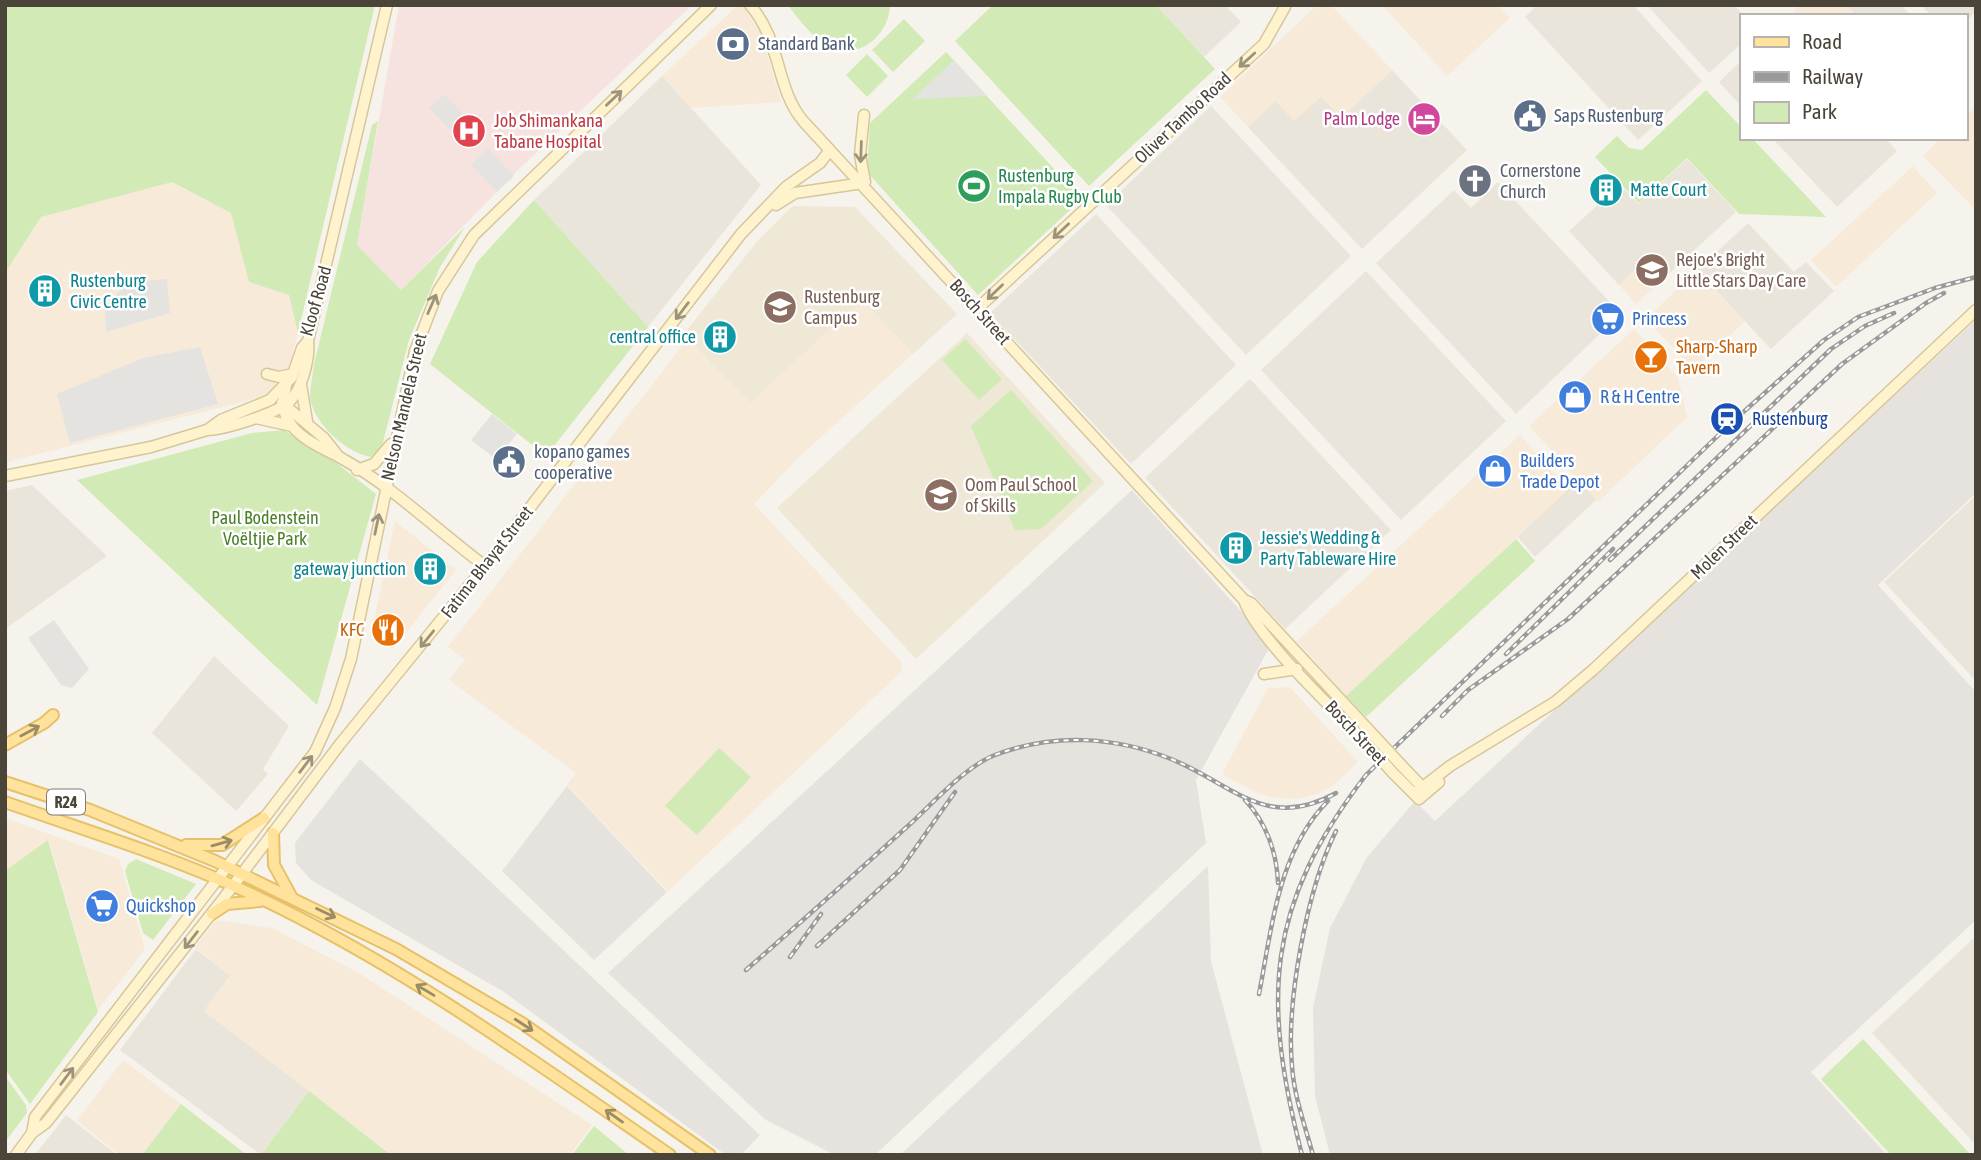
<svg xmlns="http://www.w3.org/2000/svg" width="1981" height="1160" viewBox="0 0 1981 1160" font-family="'Asap Condensed',sans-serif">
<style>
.residential{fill:#eae5da}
.commercial{fill:#f7ead8}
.industrial{fill:#e6e2dd}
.education{fill:#efe8d6}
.medical{fill:#f6e3e0}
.green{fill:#d2eab5}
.parking{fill:#e5e3e0}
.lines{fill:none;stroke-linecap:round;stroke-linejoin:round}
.secondary-casing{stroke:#d6c79b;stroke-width:13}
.primary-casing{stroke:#e6c16a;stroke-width:14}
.secondary{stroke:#fff3cd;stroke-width:10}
.primary{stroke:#ffe39c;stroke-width:10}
.rail-casing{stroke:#9a9a9a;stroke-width:4.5}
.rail{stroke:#fff;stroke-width:2;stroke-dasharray:5;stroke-linecap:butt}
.secondary-bridge-casing{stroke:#d6c79b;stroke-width:13;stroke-linecap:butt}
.secondary-bridge{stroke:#fff3cd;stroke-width:10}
.oneway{stroke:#9c937c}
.oneway2{stroke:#9c8c66}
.labels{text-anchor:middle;stroke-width:5;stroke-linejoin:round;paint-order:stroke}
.shield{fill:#fff;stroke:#817c74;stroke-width:2}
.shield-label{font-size:16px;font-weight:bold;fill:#4b4439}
.service-label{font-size:18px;fill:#4e5e75;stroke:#fff;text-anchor:start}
.street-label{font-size:18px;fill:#4b4439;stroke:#fff}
.hotel-label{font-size:18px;fill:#b23c85;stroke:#fff;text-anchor:end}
.health-label{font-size:18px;fill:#be3a42;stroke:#fff;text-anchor:start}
.worship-label{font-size:18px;fill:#5b616d;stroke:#fff;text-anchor:start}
.leisure-label{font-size:18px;fill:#27864d;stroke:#fff;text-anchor:start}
.culture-label{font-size:18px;fill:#0d838f;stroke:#fff;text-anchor:start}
.education-label{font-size:18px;fill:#785e54;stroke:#fff;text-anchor:start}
.shop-label{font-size:18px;fill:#366cbe;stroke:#fff;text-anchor:start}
.food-label{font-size:18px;fill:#c56008;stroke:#fff;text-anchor:start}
.transit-label{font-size:18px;fill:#164399;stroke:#fff;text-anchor:start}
.park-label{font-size:18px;fill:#4a7f2a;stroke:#fff}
</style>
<rect width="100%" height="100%" fill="#f6f3ec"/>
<path class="residential" d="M1156,5H1225L1241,22L1204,57Z
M1537,5H1633L1702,81L1638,140L1525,17Z
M1647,5H1734L1744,16H1741V44L1709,73Z
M1847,5H1901L1911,16H1856Z
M1921,5H1976V12L1965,22V16H1931Z
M1741,61V106L1719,82Z
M1392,70L1467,150L1362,249L1248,127L1275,101L1321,96L1341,118Z
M662,76L761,185L648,327L534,200Z
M1211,106L1351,256L1246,355L1106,205Z
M1772,138H1885L1897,151L1837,207Z
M1687,159L1736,212L1667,275L1649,256L1619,285L1569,231L1620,185L1639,204Z
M1498,182L1621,314L1516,414L1376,263L1454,190L1471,208Z
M1096,214L1236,365L1131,464L990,313Z
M1748,223L1794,272L1806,262L1834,291L1771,349L1697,270Z
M1366,271L1506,421L1401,520L1261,370Z
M1250,379L1391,530L1285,629L1145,478Z
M1577,478L1597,499L1535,557L1516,535Z
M32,485L107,556L5,629V491Z
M1976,495V681L1884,582Z
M214,656L289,726L263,769L268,774L236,811L152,733Z
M1976,936V1145L1872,1033Z
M196,949L230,976L204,1011L309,1091L261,1155L120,1050Z
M66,1115L117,1155H35Z"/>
<path class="commercial" d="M738,5H742L761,33L781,102L691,108L662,76Z
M1317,5H1331L1392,70L1341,118L1321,97L1294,121L1275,101L1248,127L1220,97Z
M1382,5H1499L1510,18L1447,76Z
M1800,5H1847L1856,16H1798L1794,11Z
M1976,107V210L1923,156L1941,138H1965V116Z
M1913,166L1937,193L1836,287L1811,260Z
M171,182L231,213L249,282L289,295L298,333L289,368L266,396L7,462L5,273L41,217Z
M1649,256L1667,275L1636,304L1619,285Z
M1697,270L1745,321L1694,370L1646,319Z
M862,300L913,354L799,457L754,504L901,662L902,671L668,891L567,785L576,773L449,680L465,660L448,647L687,340L750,403Z
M1634,329L1678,378L1687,417L1598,502L1529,426Z
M1520,435L1569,489L1346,696L1297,641Z
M395,521L456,570L393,649L371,634Z
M1290,687L1358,762L1335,784L1318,794L1298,799L1277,798L1257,793L1222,774L1268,688Z
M5,818L119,859L145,949L98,1010L49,840L5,871Z
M216,920L272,928L359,973L592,1125L570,1155H392L204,1011L230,976L195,947Z
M123,1060L181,1104L142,1155H120L77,1121Z"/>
<path class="industrial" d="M1976,320V493L1878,585L1976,692V920L1811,1072L1887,1155H1330L1315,1096L1313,1008L1330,928L1367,857L1415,801L1435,821Z
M1132,490L1271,645L1196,780L1206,843L875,1155H835L766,1120L608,973Z
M360,759L760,1135L741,1155H726L504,992L311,880L296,863L295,843Z
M567,786L667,892L594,960L502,871Z
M1208,866L1211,961L1263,1155H900Z"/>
<path class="education" d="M793,206L855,207L957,314L913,354L862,300L750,403L683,335L759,239Z
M967,333L1105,483L916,659L777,508Z"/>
<path class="medical" d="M399,5H692L516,172L401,290L357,245Z"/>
<path class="green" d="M5,5H375L298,333L289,295L249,282L231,213L172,182L41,217L5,273Z
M788,5H890C889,37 857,62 827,45C812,37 798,19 788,5Z
M993,5H1156L1215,69L1089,186L955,41Z
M904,19L925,41L893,72L872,50Z
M946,52L1082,199L978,295L867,172L870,123Z
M867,54L888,76L867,97L846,75Z
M1706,90L1741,127V138H1752L1826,217L1739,214L1687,158L1639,203L1595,157L1617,136L1629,148L1642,150Z
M378,121L357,245L401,290L465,227L440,267L409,340L382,446L371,457C346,453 313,423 310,397C310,387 313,374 314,364L372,125Z
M534,200L648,327L546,456L430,364L477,262Z
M965,339L1002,379L979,400L942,360Z
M1011,390L1093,481L1041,529L1015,530L971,426Z
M284,430L335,462L376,494L317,705L77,480L252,433Z
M1516,539L1535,561L1366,717L1346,696Z
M719,748L751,777L697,835L665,806Z
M48,840L98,1012L30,1104L5,1069V871Z
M136,859L196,884L153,940L143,933L125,871L128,864Z
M1863,1039L1971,1155H1891L1821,1079Z
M5,1076L26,1105L27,1113L5,1142Z
M309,1091L391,1155H261Z
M181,1104L247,1155H142Z
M594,1126L629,1155H572Z"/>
<path class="parking" d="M954,60L987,96L913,99Z
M444,94L470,121L455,135L429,108Z
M488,148L514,176L497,192L471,165Z
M167,279L170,313L106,332L105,310L116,294L130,282Z
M200,347L218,404L70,443L57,394L143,358Z
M492,414L517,434L496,459L471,440Z
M54,620L89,669L72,688L61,685L28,638Z"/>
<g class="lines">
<g class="secondary-casing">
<path id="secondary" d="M750,5C782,41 775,89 804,122L1244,600L1251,603L1377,739
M864,115L860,155L865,182
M776,205L795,193L863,183
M977,309L1264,44L1286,5
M267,374L279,377L293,374
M286,385C283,402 281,412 292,426C305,442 325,449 341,458C392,486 438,531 485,566
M301,385L307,421
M282,403L324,438L339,457
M256,418L292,426
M207,430C224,430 277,413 289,402C302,390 310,358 308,341
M357,470L374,464L391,444
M5,476L151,447L207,430L221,420L270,400L292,377L302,348L308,341L387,5
M1244,600C1257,639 1338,713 1369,746
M1264,674L1297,669
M1402,766L1426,791
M1393,773L1419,799L1439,782
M1414,794L1450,766L1555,702L1594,669L1976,310
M32,1133L35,1117L315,752L335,708L351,659L415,351L438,291L474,235L711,5
M16,1155L32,1133L46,1123L223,899L340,744L485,566L741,234L787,186L820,163L830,150"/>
</g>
<g class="primary-casing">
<path id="primary" d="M5,745L44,723L53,715
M5,782L90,810L215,861L396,949L522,1023L710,1155
M5,802C81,829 160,853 234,886C391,957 529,1058 670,1155
M273,833L274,865L291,896
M186,845H222L264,818
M212,914L227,904L260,901"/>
</g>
<use href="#secondary" class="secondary"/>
<use href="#primary" class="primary"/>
<g class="rail-casing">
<path id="rail" d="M1610,560L1831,349L1865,326L1894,313
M1506,654L1613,549
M1442,716L1468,690L1568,619L1842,364L1926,303L1944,293
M1245,800C1266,822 1277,853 1278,883
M817,946L900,870L955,792
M790,957L821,914
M746,970C801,922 855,874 909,825C932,804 966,766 995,755C1053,733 1114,736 1171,759C1233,784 1266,832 1336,793
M1259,994C1272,928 1278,851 1328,801
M1302,1155C1262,999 1265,906 1366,775L1730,424L1824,340L1858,317L1935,288L1976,277
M1313,1155C1305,1126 1294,1096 1292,1066C1286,1002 1307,889 1336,831"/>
</g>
<use href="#rail" class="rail"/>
<g class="secondary-bridge-casing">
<path id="secondary-bridge" d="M1377,739L1402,766
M1369,746L1393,773"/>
</g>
<use href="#secondary-bridge" class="secondary-bridge"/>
</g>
<defs><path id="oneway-shaft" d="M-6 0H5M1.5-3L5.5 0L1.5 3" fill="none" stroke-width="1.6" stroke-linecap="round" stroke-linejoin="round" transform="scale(1.75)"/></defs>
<g class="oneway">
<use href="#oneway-shaft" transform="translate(1247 60) rotate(138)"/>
<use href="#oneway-shaft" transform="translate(614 98) rotate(-44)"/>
<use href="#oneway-shaft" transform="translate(861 152) rotate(92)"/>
<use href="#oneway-shaft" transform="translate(1061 231) rotate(137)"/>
<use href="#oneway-shaft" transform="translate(995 292) rotate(136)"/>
<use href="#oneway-shaft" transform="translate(432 304) rotate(-66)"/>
<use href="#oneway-shaft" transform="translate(682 311) rotate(127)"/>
<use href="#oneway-shaft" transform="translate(377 524) rotate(-78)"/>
<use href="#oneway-shaft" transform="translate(427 639) rotate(129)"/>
<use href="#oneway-shaft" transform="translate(306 764) rotate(-53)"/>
<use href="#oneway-shaft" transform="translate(191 940) rotate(128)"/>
<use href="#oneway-shaft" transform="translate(67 1076) rotate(-53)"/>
</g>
<g class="oneway2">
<use href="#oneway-shaft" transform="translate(30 731) rotate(-28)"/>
<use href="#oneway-shaft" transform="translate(222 843) rotate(-16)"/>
<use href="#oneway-shaft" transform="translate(326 913) rotate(25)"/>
<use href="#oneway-shaft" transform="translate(425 990) rotate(-149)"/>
<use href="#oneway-shaft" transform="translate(524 1025) rotate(33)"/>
<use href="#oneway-shaft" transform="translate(614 1116) rotate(-145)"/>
</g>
<defs>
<g id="bank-disc" transform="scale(1.75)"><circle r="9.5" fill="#5c6f8a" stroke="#fff"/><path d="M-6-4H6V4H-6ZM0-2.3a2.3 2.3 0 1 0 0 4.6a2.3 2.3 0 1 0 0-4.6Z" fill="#fff"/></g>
<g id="civic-disc" transform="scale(1.75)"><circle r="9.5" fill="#5c6f8a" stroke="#fff"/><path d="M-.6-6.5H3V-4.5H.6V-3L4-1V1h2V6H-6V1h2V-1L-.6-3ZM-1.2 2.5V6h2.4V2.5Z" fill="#fff"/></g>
<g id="hotel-disc" transform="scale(1.75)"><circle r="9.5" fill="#d1479c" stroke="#fff"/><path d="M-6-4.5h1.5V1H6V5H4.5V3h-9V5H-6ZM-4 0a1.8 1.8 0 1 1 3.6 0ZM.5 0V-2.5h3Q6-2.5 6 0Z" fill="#fff"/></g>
<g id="hospital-disc" transform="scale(1.75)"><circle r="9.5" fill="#e0444e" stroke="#fff"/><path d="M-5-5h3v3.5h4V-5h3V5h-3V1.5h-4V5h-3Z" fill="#fff"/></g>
<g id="church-disc" transform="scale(1.75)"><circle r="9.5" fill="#6b7280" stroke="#fff"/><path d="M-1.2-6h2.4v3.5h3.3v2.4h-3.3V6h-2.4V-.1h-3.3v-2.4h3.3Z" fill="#fff"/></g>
<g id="stadium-disc" transform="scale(1.75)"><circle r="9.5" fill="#2e9e5b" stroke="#fff"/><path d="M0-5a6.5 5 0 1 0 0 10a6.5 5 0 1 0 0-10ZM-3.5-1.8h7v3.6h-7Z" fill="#fff"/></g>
<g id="building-disc" transform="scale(1.75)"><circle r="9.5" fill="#0f9aa8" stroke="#fff"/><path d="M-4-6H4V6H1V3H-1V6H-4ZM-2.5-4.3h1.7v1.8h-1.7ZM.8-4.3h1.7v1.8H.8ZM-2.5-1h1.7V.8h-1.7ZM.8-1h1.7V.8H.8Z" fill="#fff"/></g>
<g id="school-disc" transform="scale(1.75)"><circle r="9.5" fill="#8d6e63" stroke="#fff"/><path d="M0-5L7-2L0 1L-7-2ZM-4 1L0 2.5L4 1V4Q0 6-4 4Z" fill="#fff"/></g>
<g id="university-disc" transform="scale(1.75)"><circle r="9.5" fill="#8d6e63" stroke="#fff"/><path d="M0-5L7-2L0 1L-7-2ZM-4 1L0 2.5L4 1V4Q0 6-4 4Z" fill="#fff"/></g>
<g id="supermarket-disc" transform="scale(1.75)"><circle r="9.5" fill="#3f7fe0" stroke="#fff"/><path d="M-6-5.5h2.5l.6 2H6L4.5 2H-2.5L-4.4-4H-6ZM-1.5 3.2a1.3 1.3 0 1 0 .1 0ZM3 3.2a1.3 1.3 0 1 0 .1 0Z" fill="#fff"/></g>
<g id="bar-disc" transform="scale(1.75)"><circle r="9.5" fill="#e8710a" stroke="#fff"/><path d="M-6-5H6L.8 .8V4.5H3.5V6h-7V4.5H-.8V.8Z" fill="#fff"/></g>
<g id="shop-disc" transform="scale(1.75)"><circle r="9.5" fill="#3f7fe0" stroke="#fff"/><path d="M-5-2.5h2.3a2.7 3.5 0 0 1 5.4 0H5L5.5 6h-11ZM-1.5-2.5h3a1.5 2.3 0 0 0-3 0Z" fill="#fff"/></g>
<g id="station-disc" transform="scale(1.75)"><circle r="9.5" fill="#1a4fb4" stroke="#fff"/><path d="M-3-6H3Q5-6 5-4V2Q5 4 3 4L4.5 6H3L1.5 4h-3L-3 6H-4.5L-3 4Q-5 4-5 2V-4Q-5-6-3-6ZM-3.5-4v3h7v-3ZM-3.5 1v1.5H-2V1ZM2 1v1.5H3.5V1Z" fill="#fff"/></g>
<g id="restaurant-disc" transform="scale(1.75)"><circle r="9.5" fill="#e8710a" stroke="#fff"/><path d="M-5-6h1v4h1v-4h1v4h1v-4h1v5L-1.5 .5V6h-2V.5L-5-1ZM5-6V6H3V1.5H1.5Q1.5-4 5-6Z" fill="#fff"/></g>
</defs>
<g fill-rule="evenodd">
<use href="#bank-disc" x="733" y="44"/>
<use href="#civic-disc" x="1530" y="116"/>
<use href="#hotel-disc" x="1424" y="119"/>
<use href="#hospital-disc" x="469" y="131"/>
<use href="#church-disc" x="1475" y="181"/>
<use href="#stadium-disc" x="974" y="186"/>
<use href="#building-disc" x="1606" y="190"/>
<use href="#school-disc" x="1652" y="270"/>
<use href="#building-disc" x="45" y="291"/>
<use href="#university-disc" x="780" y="307"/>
<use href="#supermarket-disc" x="1608" y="319"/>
<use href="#building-disc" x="720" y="337"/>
<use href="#bar-disc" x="1651" y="357"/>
<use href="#shop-disc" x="1575" y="397"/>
<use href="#station-disc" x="1727" y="419"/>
<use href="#civic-disc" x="509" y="462"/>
<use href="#shop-disc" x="1495" y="471"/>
<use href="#school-disc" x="941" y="495"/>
<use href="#building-disc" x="1236" y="548"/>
<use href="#building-disc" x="430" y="569"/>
<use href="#restaurant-disc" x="388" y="630"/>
<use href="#supermarket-disc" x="102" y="906"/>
</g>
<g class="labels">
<rect class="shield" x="47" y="789.5" width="38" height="25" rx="5"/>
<g class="shield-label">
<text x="66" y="808">R24</text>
</g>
<g class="service-label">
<text x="758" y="50">Standard Bank</text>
<text x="1554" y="122">Saps Rustenburg</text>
<text x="534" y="458">kopano games<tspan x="534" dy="21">cooperative</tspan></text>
</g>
<g class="street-label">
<text transform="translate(1183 118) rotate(-43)" y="6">Oliver Tambo Road</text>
<text transform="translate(316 301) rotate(-74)" y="6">Kloof Road</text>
<text transform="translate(980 312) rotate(48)" y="6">Bosch Street</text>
<text transform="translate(404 407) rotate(-77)" y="6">Nelson Mandela Street</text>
<text transform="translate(1724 547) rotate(-44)" y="6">Molen Street</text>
<text transform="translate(487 562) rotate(-52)" y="6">Fatima Bhayat Street</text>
<text transform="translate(1356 733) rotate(47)" y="6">Bosch Street</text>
</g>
<g class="hotel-label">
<text x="1400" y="125">Palm Lodge</text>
</g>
<g class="health-label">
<text x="494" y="127">Job Shimankana<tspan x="494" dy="21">Tabane Hospital</tspan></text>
</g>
<g class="worship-label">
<text x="1500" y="177">Cornerstone<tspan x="1500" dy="21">Church</tspan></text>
</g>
<g class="leisure-label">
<text x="998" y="182">Rustenburg<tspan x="998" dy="21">Impala Rugby Club</tspan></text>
</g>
<g class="culture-label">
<text x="1630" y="196">Matte Court</text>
<text x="70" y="287">Rustenburg<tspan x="70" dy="21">Civic Centre</tspan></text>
<text x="696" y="343" text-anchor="end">central office</text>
<text x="1260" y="544">Jessie's Wedding &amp;<tspan x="1260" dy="21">Party Tableware Hire</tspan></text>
<text x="406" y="575" text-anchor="end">gateway junction</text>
</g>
<g class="education-label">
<text x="1676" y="266">Rejoe's Bright<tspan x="1676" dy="21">Little Stars Day Care</tspan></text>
<text x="804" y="303">Rustenburg<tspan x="804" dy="21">Campus</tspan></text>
<text x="965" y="491">Oom Paul School<tspan x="965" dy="21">of Skills</tspan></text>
</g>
<g class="shop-label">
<text x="1632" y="325">Princess</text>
<text x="1600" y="403">R &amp; H Centre</text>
<text x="1520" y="467">Builders<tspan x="1520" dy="21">Trade Depot</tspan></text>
<text x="126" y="912">Quickshop</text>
</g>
<g class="food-label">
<text x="1676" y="353">Sharp-Sharp<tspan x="1676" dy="21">Tavern</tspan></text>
<text x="364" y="636" text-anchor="end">KFC</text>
</g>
<g class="transit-label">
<text x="1752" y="425">Rustenburg</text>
</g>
<g class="park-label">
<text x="265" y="524">Paul Bodenstein<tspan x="265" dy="21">Voëltjie Park</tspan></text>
</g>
</g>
<rect width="1981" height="1160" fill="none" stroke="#4b4439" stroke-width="14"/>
<rect x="1740" y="14" width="228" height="126" fill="#ffffff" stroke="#b7b4b0" stroke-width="2"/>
<rect x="1754" y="37" width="35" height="10" fill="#ffe39c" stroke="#b7b4b0" stroke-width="2"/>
<text x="1802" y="49" font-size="21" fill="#4b4439">Road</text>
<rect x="1754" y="72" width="35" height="10" fill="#9a9a9a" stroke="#b7b4b0" stroke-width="2"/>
<text x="1802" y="84" font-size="21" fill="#4b4439">Railway</text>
<rect x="1754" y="102" width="35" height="21" fill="#d2eab5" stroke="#b7b4b0" stroke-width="2"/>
<text x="1802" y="119" font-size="21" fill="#4b4439">Park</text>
</svg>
